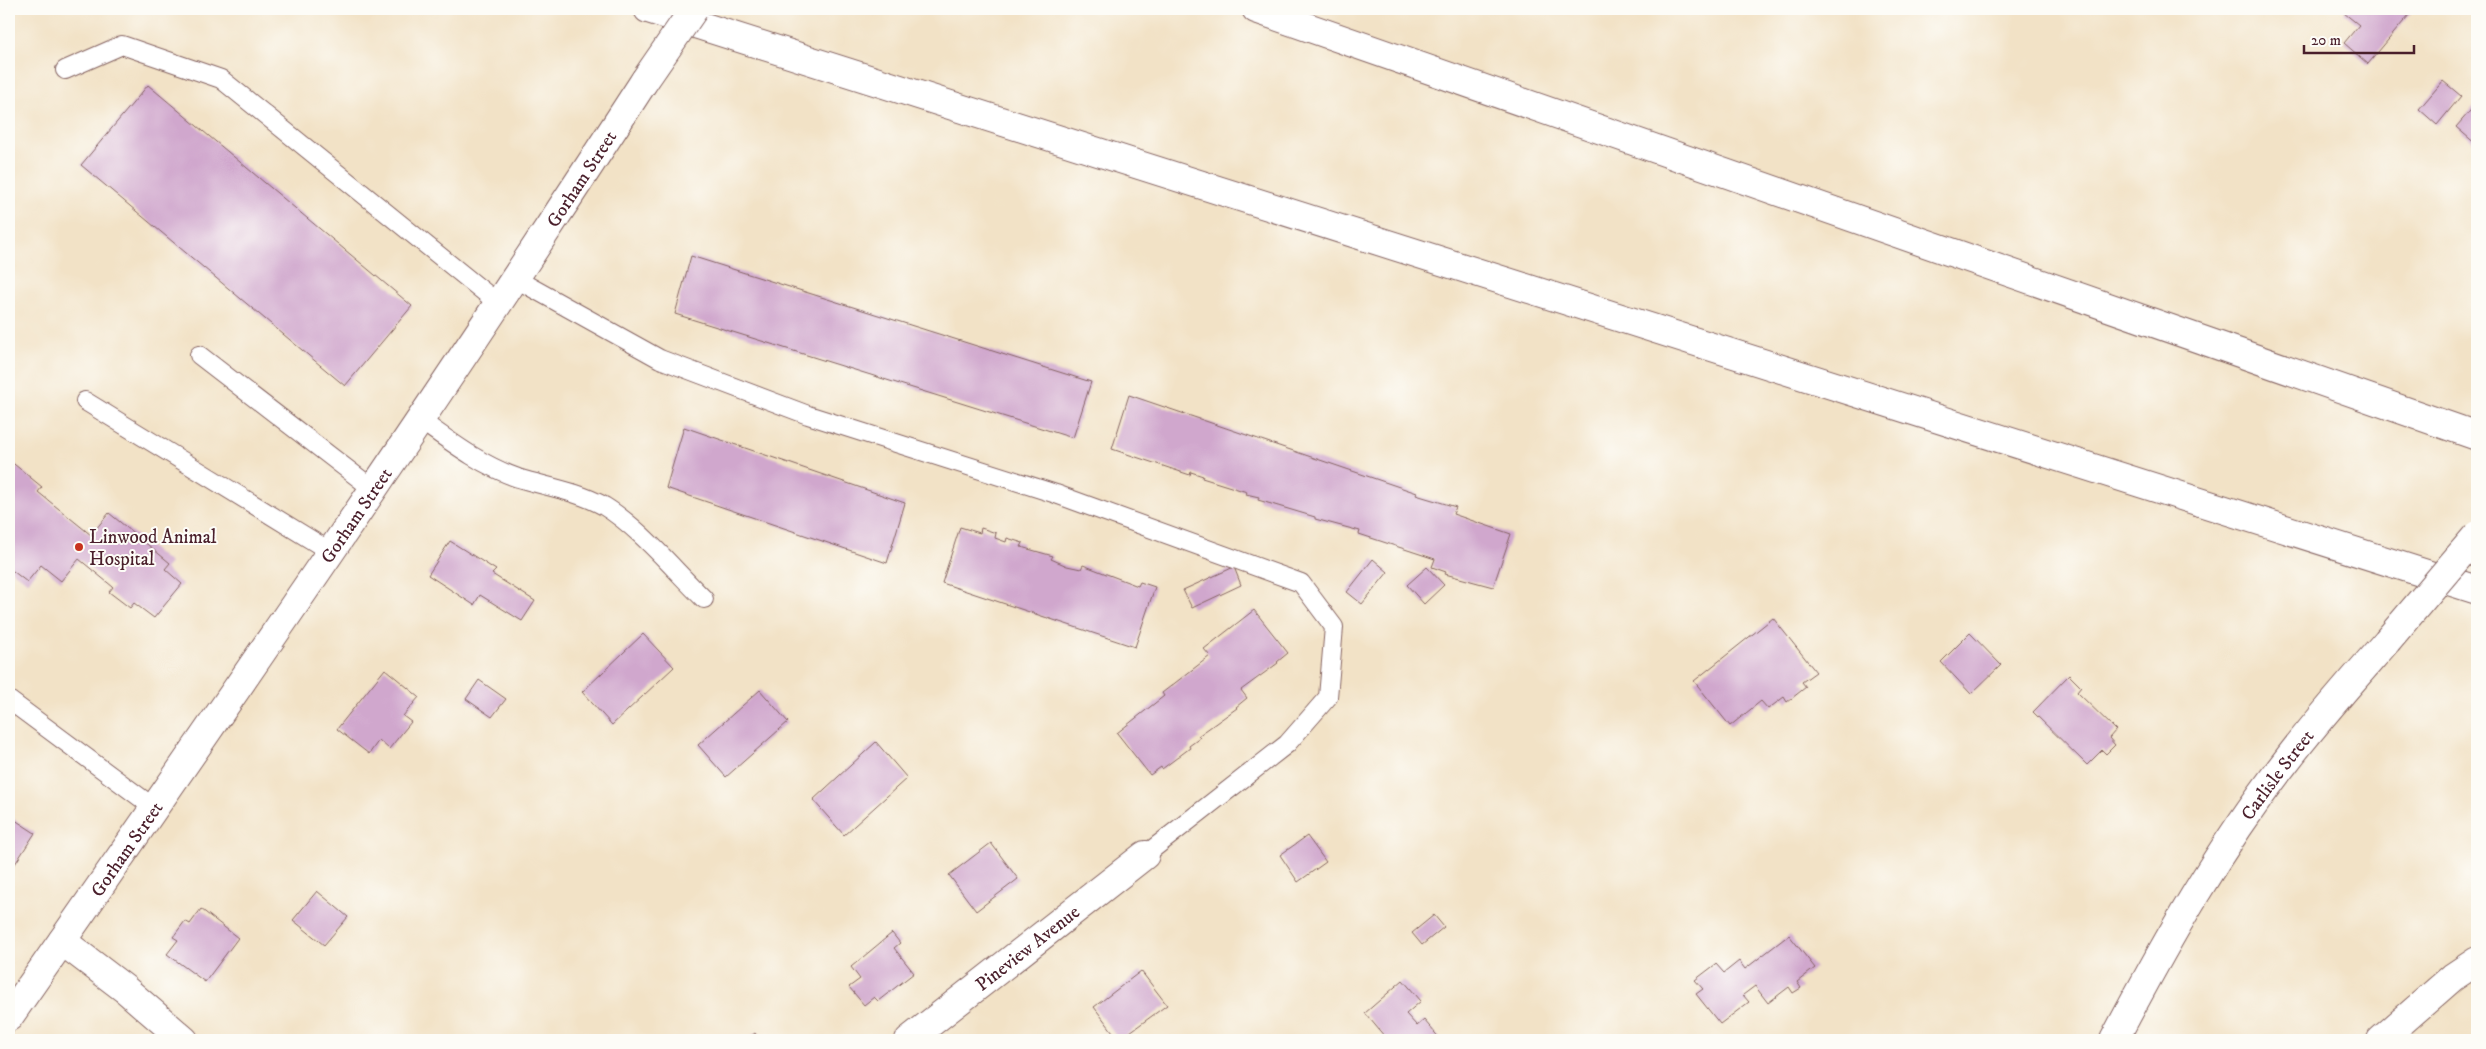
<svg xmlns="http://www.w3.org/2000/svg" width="2486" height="1049" viewBox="0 0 2486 1049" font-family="'IM FELL DW Pica',serif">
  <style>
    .building { fill: #d0a7cd }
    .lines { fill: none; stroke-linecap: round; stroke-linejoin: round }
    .lane-casing { stroke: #856361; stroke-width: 20 }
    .street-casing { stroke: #856361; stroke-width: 30 }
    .secondary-casing { stroke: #856361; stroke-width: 30 }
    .primary-casing { stroke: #856361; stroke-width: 30 }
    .highway-casing { stroke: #856361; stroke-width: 30 }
    .lane { stroke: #fff; stroke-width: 18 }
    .street { stroke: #fff; stroke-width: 28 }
    .secondary { stroke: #fff; stroke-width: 28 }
    .primary { stroke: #fff; stroke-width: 28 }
    .highway { stroke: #fff; stroke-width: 28 }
    .secondary-bridge-casing { stroke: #856361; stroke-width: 30; stroke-linecap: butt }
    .primary-bridge-casing { stroke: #856361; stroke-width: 30; stroke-linecap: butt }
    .secondary-bridge { stroke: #fff; stroke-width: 28 }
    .primary-bridge { stroke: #fff; stroke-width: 28 }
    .poi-dot { fill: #c8321e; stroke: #fdfcf7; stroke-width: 2 }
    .labels { text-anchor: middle; stroke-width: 4; stroke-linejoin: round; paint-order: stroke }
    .street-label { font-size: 19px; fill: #4a1f2b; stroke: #fdfcf7 }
    .poi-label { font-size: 19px; fill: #4a1f2b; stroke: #fdfcf7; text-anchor: start }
  </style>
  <rect width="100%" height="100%" fill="#fdfcf7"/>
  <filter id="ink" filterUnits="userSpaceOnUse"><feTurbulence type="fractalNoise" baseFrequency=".02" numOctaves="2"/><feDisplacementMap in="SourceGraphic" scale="10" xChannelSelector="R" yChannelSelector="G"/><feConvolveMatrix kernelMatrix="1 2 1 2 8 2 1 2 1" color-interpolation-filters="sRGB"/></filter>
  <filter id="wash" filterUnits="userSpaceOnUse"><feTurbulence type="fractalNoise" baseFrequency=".0096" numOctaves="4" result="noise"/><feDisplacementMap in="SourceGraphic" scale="20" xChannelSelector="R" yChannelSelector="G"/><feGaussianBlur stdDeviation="1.12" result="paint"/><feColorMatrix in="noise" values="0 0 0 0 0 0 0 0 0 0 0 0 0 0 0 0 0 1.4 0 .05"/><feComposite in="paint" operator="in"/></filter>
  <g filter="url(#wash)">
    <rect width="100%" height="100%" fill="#f2e2c6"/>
    <g id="blocks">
      <!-- building -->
      <g class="building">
        <path d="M2347,9h67l-46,55 -24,-21 15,-18 -15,-12z"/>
        <path d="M2443,81l18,15 -24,29 -18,-16z"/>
        <path d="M148,85l264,221 -67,80 -264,-221z"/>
        <path d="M2477,103v42l-21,-18z"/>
        <path d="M691,256l400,126 -18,56 -398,-124z"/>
        <path d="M1129,395l288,98 -1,2 40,12 -3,7 58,20 -18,53 -48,-13 1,-2 -14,-5 3,-8 -76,-25 1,-3 -45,-12v-2l-57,-17 1,-3 -13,-3 1,-2 -45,-14 1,-2 -12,-4 -1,3 -78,-26z"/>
        <path d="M684,427l221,76 -18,60 -221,-75z"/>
        <path d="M9,460l33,27 -4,5 53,43 18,-22 61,50 -5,6 17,15 -28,34 -20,-15 -4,5 -21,-16 4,-5 -34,-28 -18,22 -20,-16 -14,17 -18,-14z"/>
        <path d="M960,527l20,6 1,-5 15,5 -1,5 11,4 1,-4 16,5 -2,4 32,9 -2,3 16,7 14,3 2,-4 55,21 2,-4 15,5 -20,60 -193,-64z"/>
        <path d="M450,541l46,29 -4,4 43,27 -13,20 -42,-26 -6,10 -46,-30z"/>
        <path d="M1373,559l15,13 -26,32 -15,-12z"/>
        <path d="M1234,567l7,18 -49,23 -9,-18z"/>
        <path d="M1427,567l17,18 -20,19 -17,-19z"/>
        <path d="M1254,610l34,43 -11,9 1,1 -37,27 6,8 -11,9 1,1 -39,28 2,2 -11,8 1,2 -28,21 -1,-2 -11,8 -33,-42 47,-37 -2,-3 48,-37 -6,-7z"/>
        <path d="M1773,618l43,54 -14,10 4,5 -19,15 -3,-5 -16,12 -7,-8 -31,25 -36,-45z"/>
        <path d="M1970,633l31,32 -30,29 -30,-32z"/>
        <path d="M643,634l31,33 -62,58 -30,-33z"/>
        <path d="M385,669l34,28 -16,19 8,6 -22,27 -10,-9 -10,14 -32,-25z"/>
        <path d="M2069,675l12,12 -4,5 39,38 -7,8 6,7 -9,9 -4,-4 -15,15 -54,-53z"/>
        <path d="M479,680l27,19 -14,18 -26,-18z"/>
        <path d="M760,690l28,32 -62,55 -28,-32z"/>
        <path d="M876,742l31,36 -63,57 -31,-35z"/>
        <path d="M9,816l26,17 -20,31 -6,-3z"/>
        <path d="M1307,836l19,26 -28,20 -18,-27z"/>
        <path d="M991,843l27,36 -42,32 -27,-36z"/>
        <path d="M317,891l31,26 -24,28 -31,-25z"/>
        <path d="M201,909l37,29 -33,44 -38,-28 11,-14 -5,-3 12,-16 5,3z"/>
        <path d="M1434,915l10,12 -22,18 -10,-12z"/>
        <path d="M892,933l8,10 -6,5 20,25 -36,28 -4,-4 -10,8 -15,-18 11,-8 -9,-12z"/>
        <path d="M1789,935l26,33 -18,14 4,6 -8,5 -4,-6 -21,16 -13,-17 -12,9 6,7 -29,22 -24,-30 7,-5 -8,-9 21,-16 8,9 15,-12 6,8z"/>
        <path d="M1141,971l26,34 -48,35 -25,-33z"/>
        <path d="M1403,980l18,21 -15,13 11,12 7,-6 17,20h-60l4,-3 -20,-24z"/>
        <path d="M755,1033l6,7h-15z"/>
      </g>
    </g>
  </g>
  <g filter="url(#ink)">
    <use href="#blocks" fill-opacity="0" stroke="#856361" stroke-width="1"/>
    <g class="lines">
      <defs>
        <g id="lane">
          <path d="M65,70l57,-25 99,34 278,225"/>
          <path d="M516,279l144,80 148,56 248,79 245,89 33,44 -6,70 -41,47 -142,111"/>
          <path d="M199,355l174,134"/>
          <path d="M85,401l246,151"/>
          <path d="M420,420c31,22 61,45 98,58 29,9 59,13 86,28 36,22 69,63 100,93"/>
          <path d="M9,700l144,107"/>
        </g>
        <g id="street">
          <path d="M62,941l63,48 59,51"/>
          <path id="s1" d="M909,1040l236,-185"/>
          <path d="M2381,1040l72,-63 24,-16"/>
        </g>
        <g id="secondary">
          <path id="s2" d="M2114,1040c51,-97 105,-193 173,-280 31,-41 66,-80 100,-119"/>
        </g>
        <g id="primary">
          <path id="s3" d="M9,1017c216,-310 431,-620 636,-937"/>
        </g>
        <g id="highway">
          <path d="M648,9l1829,581"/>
          <path d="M1256,9l1221,427"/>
        </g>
      </defs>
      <!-- lane casing -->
      <use href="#lane" class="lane-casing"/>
      <!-- street casing -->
      <use href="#street" class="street-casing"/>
      <!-- secondary casing -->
      <use href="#secondary" class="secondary-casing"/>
      <!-- primary casing -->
      <use href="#primary" class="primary-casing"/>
      <!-- highway casing -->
      <use href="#highway" class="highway-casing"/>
      <!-- lane -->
      <use href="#lane" class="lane"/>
      <!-- street -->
      <use href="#street" class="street"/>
      <!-- secondary -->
      <use href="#secondary" class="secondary"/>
      <!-- primary -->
      <use href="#primary" class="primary"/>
      <!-- highway -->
      <use href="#highway" class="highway"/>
      <defs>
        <path id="secondary-bridge" d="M2387,641l90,-106"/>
        <path id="primary-bridge" d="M645,80l49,-71"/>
      </defs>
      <!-- secondary-bridge casing -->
      <use href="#secondary-bridge" class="secondary-bridge-casing"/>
      <!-- primary-bridge casing -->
      <use href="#primary-bridge" class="primary-bridge-casing"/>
      <!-- secondary-bridge -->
      <use href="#secondary-bridge" class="secondary-bridge"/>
      <!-- primary-bridge -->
      <use href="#primary-bridge" class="primary-bridge"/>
    </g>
  </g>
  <!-- markers -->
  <circle class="poi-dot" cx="79" cy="547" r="5"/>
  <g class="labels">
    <!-- street labels -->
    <g class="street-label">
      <text dy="7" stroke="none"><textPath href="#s3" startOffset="1015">Gorham Street</textPath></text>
      <text dy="7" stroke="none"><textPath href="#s3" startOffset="610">Gorham Street</textPath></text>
      <text dy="7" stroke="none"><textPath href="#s2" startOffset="312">Carlisle Street</textPath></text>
      <text dy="7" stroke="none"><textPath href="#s3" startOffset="205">Gorham Street</textPath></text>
      <text dy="7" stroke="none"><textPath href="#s1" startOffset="150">Pineview Avenue</textPath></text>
    </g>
    <!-- poi labels -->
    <g class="poi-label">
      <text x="89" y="543">Linwood Animal<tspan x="89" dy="22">Hospital</tspan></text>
    </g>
  </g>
  <!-- margin -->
  <rect width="2486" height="1049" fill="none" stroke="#fdfcf7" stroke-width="30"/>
  <!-- scale -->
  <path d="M2304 45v8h110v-8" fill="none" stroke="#4a1f2b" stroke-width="2.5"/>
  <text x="2311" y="45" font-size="15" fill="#4a1f2b" stroke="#fdfcf7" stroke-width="4" paint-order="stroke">20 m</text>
</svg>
